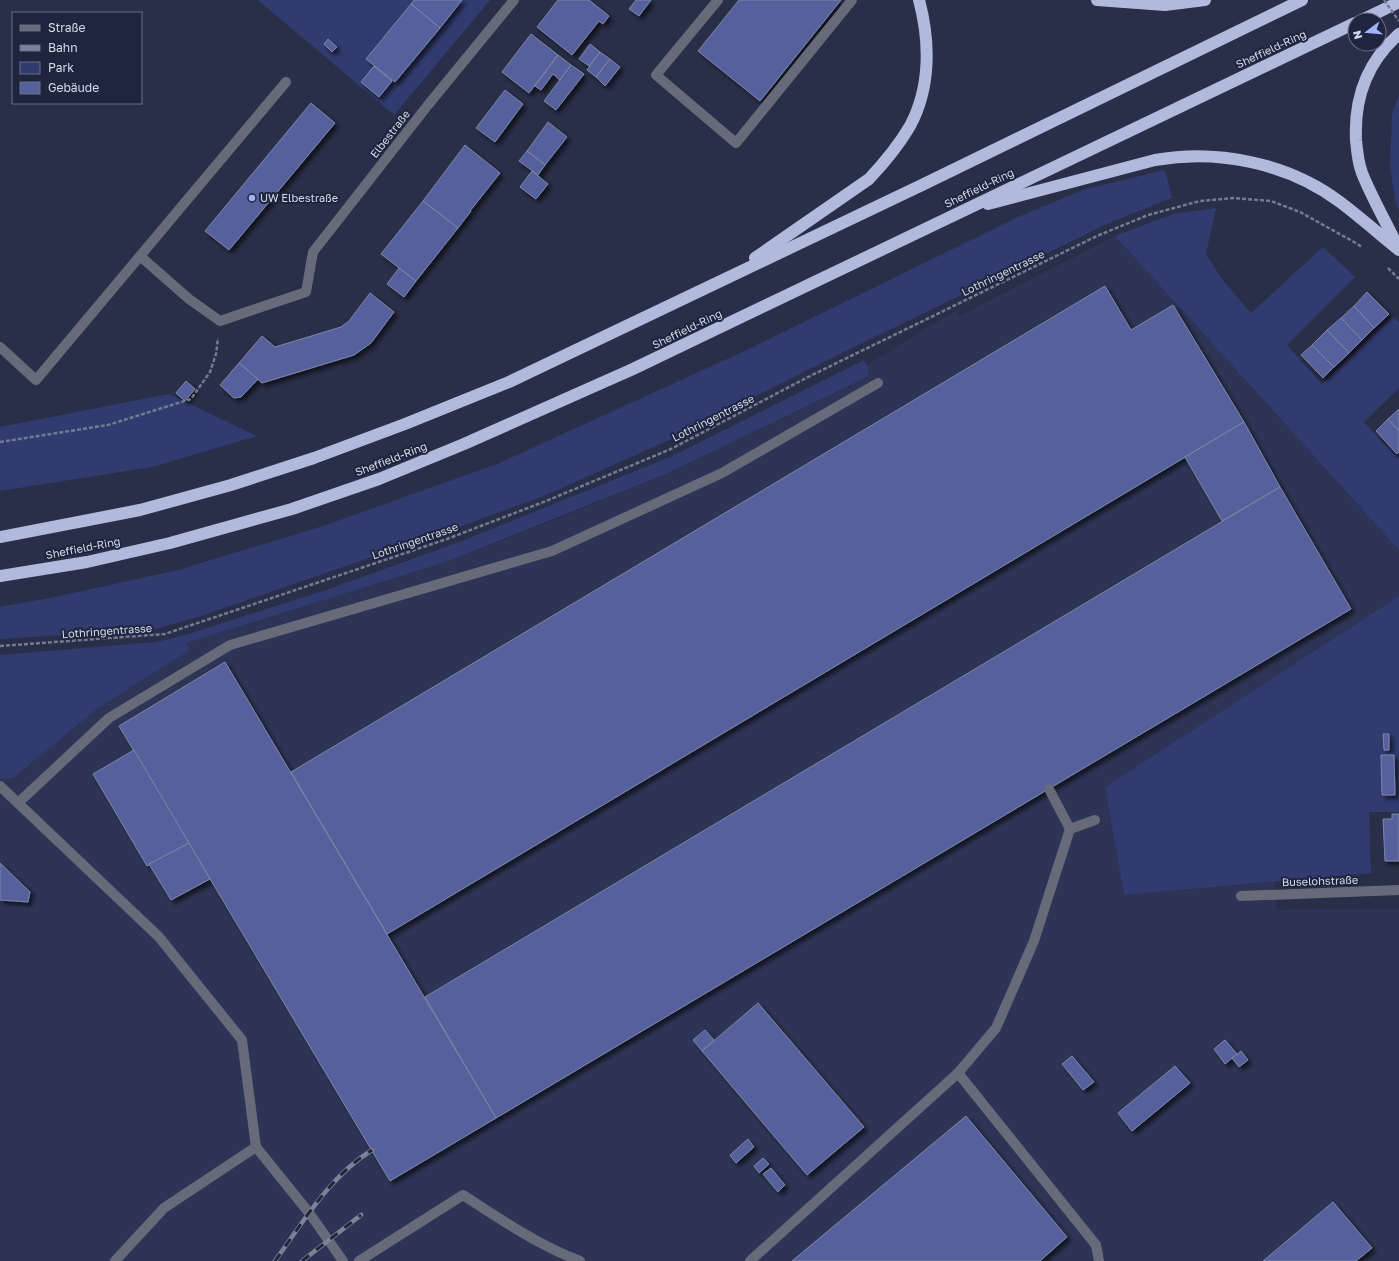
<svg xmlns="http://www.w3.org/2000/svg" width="1399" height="1261" viewBox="0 0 1399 1261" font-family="'Golos Text',sans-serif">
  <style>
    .built { fill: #2d3455 }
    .green { fill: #313b70 }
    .building { fill: #54619c; stroke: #7e86a6; filter: url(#shadow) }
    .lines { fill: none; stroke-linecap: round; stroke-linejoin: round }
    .path { stroke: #747a90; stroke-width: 2.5; stroke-dasharray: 4 2; stroke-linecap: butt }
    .minor { stroke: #676b79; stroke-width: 10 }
    .highway { stroke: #b1badc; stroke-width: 12 }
    .rail-casing { stroke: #7c8197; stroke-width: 4.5 }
    .rail { stroke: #1f253f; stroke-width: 3; stroke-dasharray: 9; stroke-linecap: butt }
    .path-bridge { stroke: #747a90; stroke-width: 2.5; stroke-dasharray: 4 2; stroke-linecap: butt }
    .poi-dot { fill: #a1b3fd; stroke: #1f253f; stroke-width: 1.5 }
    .labels { text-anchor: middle; stroke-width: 4; stroke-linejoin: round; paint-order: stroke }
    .street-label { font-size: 11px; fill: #d6dbec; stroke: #1f253f }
    .poi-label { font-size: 11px; fill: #d6dbec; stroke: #1f253f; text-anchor: start }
  </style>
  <defs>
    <filter id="shadow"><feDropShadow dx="3.5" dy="3.5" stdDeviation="2" flood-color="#0009"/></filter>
  </defs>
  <rect width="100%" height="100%" fill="#292f49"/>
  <!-- built -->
  <path class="built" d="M1115,236l284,314v46l-294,191 19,108 150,-13 3,28 122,-1v352h-1399v-579l185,-39 261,-81 116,-45 106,-44 201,-97 -2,-11 88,-54 5,5z"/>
  <!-- green -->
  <g class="green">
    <path d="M258,0h232l-96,115z"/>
    <path d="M1399,94v116l-4,-9 -5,-36 2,-50z"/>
    <path d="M1165,170l7,28 -63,25 -304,148 -129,66 -132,59 -99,36 -247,85 -43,12 -155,10v-32l55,-10 123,-27 145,-44 174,-62 252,-115 269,-132 67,-28z"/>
    <path d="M1216,208l-10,46 16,25 29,34 72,-66 32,30 -68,68 35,39 71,-68 6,6v66l-35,34 33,36 2,-1v93l-284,-314 58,-22z"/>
    <path d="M864,360l3,5 2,11 -201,97 -222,89 -260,81 4,7 -92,58 -85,70 -11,1 -2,-2v-122l156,-13 29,-7 144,-46 133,-48 208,-84z"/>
    <path d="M169,394l88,42 -105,31 -152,24v-64z"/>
    <path d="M1399,596v216h-30l2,61 -247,22 -19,-108z"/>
  </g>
  <!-- building -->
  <g class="building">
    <path d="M414,0h48l-22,28 -29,-24z"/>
    <path d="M558,0h31l20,16 -6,8 -4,-3 -27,34 -35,-28z"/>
    <path d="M636,0h15l-12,16 -10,-7z"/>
    <path d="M739,0h102l-81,101 -62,-50z"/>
    <path d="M411,4l29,24 -45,54 -29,-23z"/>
    <path d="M531,34l27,21 -29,38 -27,-21z"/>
    <path d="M328,39l9,8 -5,5 -8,-8z"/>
    <path d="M590,44l10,8 -11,14 -10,-7z"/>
    <path d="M600,52l10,7 -14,18 -9,-7z"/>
    <path d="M558,55l13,10 -11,15 -7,-6 -12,16 -6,-4z"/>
    <path d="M610,59l10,8 -15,19 -9,-9z"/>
    <path d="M571,65l13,9 -28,36 -12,-9z"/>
    <path d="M374,66l18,15 -13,16 -18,-15z"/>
    <path d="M505,90l18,14 -28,38 -19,-14z"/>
    <path d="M311,103l24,20 -106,127 -24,-19z"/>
    <path d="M548,122l19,15 -22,28 -18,-14z"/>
    <path d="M465,145l35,28 -30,38h1l-13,17 -35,-27z"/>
    <path d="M527,151l18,14 -7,10 -19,-14z"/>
    <path d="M532,171l16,13 -12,15 -16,-12z"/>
    <path d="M423,201l35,27 -42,53 -35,-27z"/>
    <path d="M399,268l17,13 -12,16 -17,-13z"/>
    <path d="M1105,286l26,44 42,-25 71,117 -857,512 -96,-162z"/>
    <path d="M1367,292l22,22 -15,14 -20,-22z"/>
    <path d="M370,293l24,19 -23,31 -17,12 -92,28 -23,-20 23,-27 13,11 66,-20 8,-6z"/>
    <path d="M1354,306l20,22 -12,12 -21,-22z"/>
    <path d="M1341,318l21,22 -13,13 -22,-23z"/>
    <path d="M1327,330l22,23 -15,14 -22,-22z"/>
    <path d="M1312,345l22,22 -11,11 -22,-23z"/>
    <path d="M239,363l19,16 -17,18 -7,1 -14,-13z"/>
    <path d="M186,381l9,8 -10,12 -9,-8z"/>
    <path d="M1399,409v22l-11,-12z"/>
    <path d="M1388,419l11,12v21l-2,2 -21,-23z"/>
    <path d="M1244,422l36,65 -58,34 -37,-64z"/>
    <path d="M1280,487l71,122 -855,509 -71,-121z"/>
    <path d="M225,662l271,456 -106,63 -271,-455z"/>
    <path d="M1383,734h6v16h-5z"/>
    <path d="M134,750l55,93 -42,23 -54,-92z"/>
    <path d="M1381,755h13l1,40h-13z"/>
    <path d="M1392,814h7v47h-14l-2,-42h9z"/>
    <path d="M189,843l21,36 -39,21 -22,-36z"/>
    <path d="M0,863l30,29 -2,10 -28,-2z"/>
    <path d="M758,1003l106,124 -57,48 -105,-124z"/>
    <path d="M705,1030l9,10 -12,11 -9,-11z"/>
    <path d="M1225,1040l12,14 -12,10 -11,-15z"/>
    <path d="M1241,1051l7,9 -9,7 -7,-9z"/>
    <path d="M1072,1056l22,26 -11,8 -21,-26z"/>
    <path d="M1175,1066l15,17 -58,48 -14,-18z"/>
    <path d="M966,1116l101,121 -27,24h-248z"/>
    <path d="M748,1139l6,8 -18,16 -6,-8z"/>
    <path d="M763,1158l6,6 -10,9 -5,-7z"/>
    <path d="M771,1168l14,17 -7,7 -15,-18z"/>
    <path d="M1333,1202l39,46 -16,13h-93z"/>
  </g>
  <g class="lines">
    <!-- path -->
    <g class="path">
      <path d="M1388,268l11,11"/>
      <path d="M0,442l108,-17 83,-26 19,-27 6,-18 2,-16"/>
      <path d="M0,646l165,-12 282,-95 99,-38 125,-52 137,-72 289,-141 51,-21 52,-14 34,-3 37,3 29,11 54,30 8,5"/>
    </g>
    <!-- minor -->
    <g class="minor">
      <path d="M718,0l-62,75 80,68 116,-143"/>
      <path d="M140,256l49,43 31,22 86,-29 7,-40 115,-147 86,-105"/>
      <path d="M0,347l36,33 250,-298"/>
      <path d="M0,786l159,151 83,103 14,107"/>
      <path d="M1049,789l21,40 25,-9"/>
      <path d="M18,803l91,-85 121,-73 322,-94 170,-78 156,-90"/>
      <path d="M1241,896l158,-6"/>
      <path d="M958,1073l138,172 3,16"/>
      <path d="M115,1261l49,-53 92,-61 54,67 33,47"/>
      <path d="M359,1261l104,-66c37,24 75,50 117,66"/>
      <path d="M750,1261l208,-188 38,-45 38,-87 36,-112"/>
    </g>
    <!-- highway -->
    <g class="highway">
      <path d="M1097,0l68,5 40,-5"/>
      <path d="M1362,20l37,-18"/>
      <path d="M988,204l167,-44c63,-11 133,3 185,42 20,15 39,32 59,48"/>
      <path d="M1398,247c-12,-25 -26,-49 -36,-74 -4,-10 -5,-22 -6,-33 -2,-42 11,-78 43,-106"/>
      <path d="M755,258l114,-79c15,-16 30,-34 41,-53 21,-39 20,-85 9,-126"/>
      <path d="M0,537l140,-27 91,-25 83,-27 91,-34 104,-42 413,-197 380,-185"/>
      <path d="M0,576l87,-14 83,-19 122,-34 87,-30 85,-35 169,-75 722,-346"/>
    </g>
    <defs>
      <g id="rail">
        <path d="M275,1261c28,-39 55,-85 97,-111"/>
        <path d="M302,1261l59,-46"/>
      </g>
    </defs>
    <!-- rail casing -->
    <use href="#rail" class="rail-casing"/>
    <!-- rail -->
    <use href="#rail" class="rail"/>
    <!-- path-bridge -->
    <path class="path-bridge" d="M1384,0l15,21"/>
  </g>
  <!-- markers -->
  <circle class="poi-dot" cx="252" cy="198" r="4"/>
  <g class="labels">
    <!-- street labels -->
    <g class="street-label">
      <text transform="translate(1271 49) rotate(-25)" y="4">Sheffield-Ring</text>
      <text transform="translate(390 134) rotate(-52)" y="4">Elbestraße</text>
      <text transform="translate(979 188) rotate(-26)" y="4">Sheffield-Ring</text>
      <text transform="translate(1003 273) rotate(-26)" y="4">Lothringentrasse</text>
      <text transform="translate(687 329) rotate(-26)" y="4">Sheffield-Ring</text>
      <text transform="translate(713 418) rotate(-27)" y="4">Lothringentrasse</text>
      <text transform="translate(391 459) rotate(-21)" y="4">Sheffield-Ring</text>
      <text transform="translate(415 541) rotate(-19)" y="4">Lothringentrasse</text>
      <text transform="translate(83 548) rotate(-11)" y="4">Sheffield-Ring</text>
      <text transform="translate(107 631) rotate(-4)" y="4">Lothringentrasse</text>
      <text transform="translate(1320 881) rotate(-2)" y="4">Buselohstraße</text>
    </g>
    <!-- poi labels -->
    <g class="poi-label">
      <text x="260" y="202">UW Elbestraße</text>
    </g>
  </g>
  <!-- legend -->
  <rect x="12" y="12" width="130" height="92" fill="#1f253f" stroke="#686e84"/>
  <rect x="20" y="25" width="20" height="6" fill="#676b79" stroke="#686e84"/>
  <text x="48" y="32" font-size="12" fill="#d6dbec">Straße</text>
  <rect x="20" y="45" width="20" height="6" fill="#7c8197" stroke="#686e84"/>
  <text x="48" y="52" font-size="12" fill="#d6dbec">Bahn</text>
  <rect x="20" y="62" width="20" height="12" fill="#313b70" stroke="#686e84"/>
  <text x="48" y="72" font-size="12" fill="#d6dbec">Park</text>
  <rect x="20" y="82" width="20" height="12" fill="#54619c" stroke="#686e84"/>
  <text x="48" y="92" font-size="12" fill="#d6dbec">Gebäude</text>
  <!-- north arrow -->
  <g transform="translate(1367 32) rotate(254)"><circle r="19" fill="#1f253f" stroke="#686e84"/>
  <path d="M0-3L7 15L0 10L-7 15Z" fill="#a1b3fd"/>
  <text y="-6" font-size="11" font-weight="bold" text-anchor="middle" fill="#d6dbec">N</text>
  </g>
</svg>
